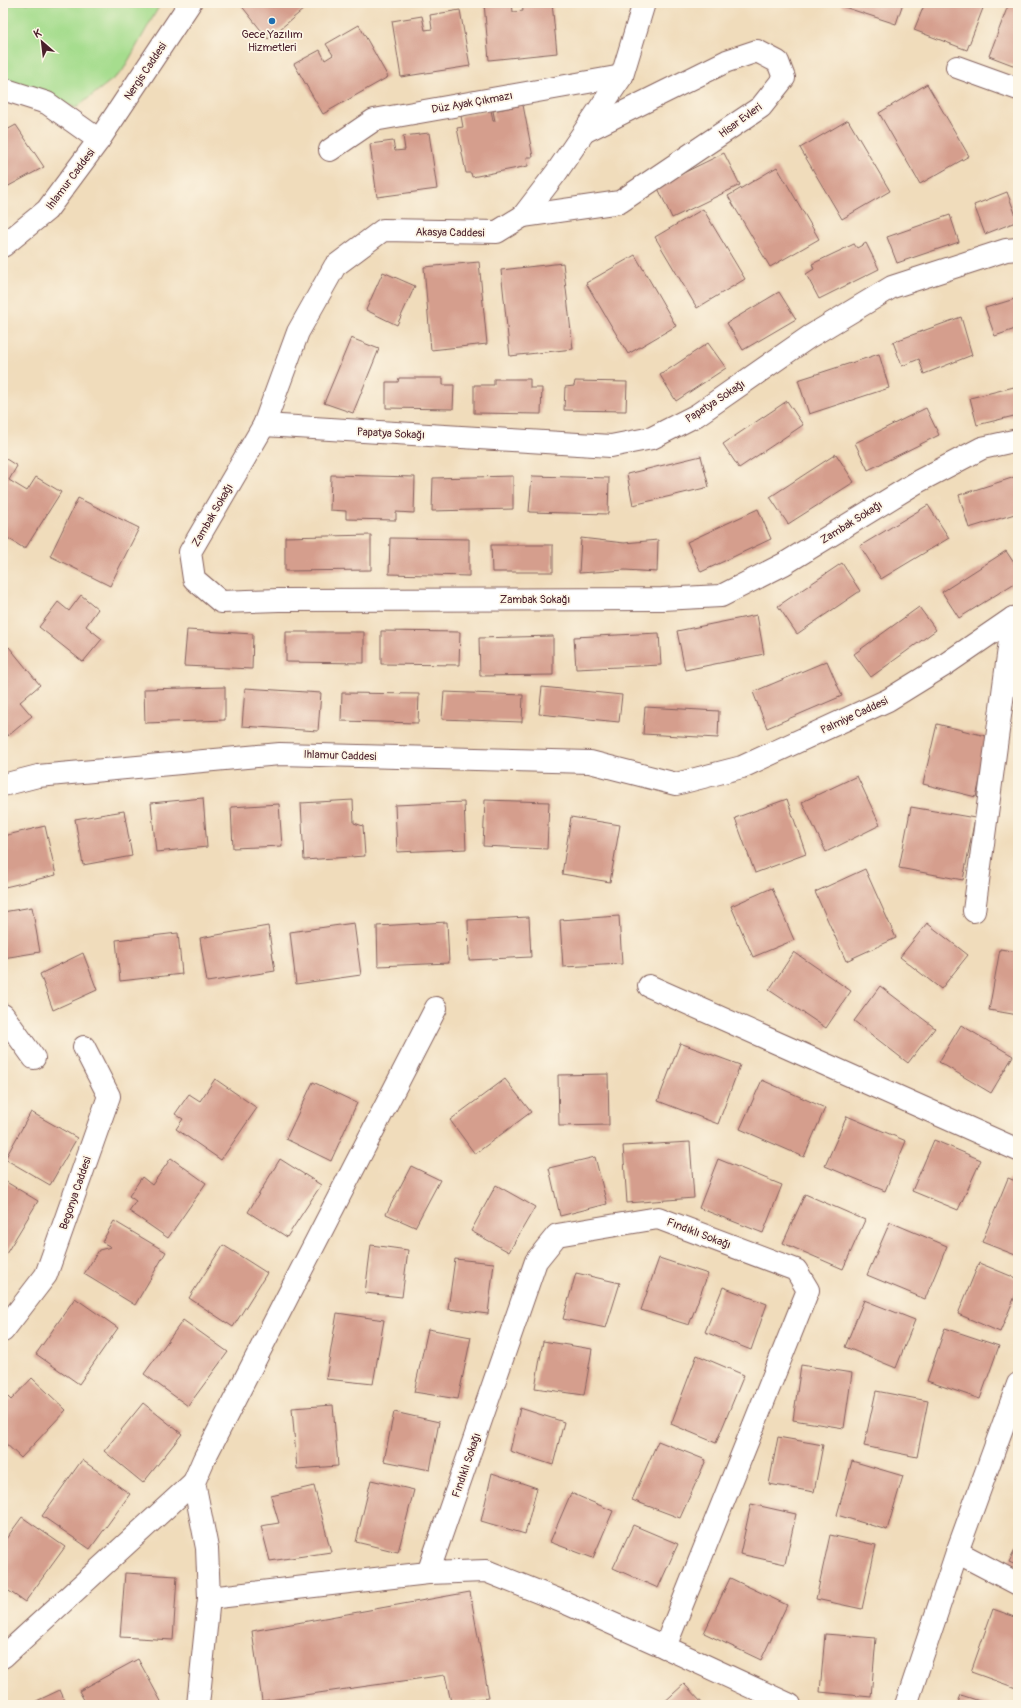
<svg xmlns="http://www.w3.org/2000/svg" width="1021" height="1708" viewBox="0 0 1021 1708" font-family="Pangolin,sans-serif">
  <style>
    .green { fill: #a6dd8e; stroke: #787e5c }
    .building { fill: #d59e8d }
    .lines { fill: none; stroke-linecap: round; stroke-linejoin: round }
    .street-casing { stroke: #84615d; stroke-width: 24 }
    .street { stroke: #fff; stroke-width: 22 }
    .poi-dot { fill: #1f6fb2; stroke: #fcf5e5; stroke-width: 1.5 }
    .labels { text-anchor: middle; stroke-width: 3.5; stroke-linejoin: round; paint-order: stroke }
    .poi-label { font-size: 11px; fill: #4a1f2b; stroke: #fcf5e5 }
    .street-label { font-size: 11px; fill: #4a1f2b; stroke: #fcf5e5 }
  </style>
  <rect width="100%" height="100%" fill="#fcf5e5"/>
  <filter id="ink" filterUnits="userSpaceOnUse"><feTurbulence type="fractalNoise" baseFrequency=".025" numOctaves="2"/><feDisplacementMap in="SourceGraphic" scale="8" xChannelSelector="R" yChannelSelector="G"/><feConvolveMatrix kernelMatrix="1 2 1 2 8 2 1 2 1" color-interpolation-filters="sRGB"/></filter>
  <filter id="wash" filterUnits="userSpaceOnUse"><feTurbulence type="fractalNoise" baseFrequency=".012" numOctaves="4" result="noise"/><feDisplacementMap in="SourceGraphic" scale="16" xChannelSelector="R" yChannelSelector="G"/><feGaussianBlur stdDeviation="0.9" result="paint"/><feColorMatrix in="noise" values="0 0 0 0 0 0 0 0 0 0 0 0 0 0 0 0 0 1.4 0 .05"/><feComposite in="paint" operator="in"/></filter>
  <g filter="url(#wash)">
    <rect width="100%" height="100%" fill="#f0dcbb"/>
    <!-- green -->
    <path class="green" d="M3,3h158l-39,69 -46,36 -54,-21 -19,-6z"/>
    <g id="blocks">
      <!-- building -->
      <g class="building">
        <path d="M242,3h68v1l-42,35 -28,-35z"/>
        <path d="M484,3h28l1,9 10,-1 -1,-8h30l5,50 -68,7z"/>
        <path d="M842,3h61l-7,21 -55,-18z"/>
        <path d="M925,3h60l-18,47 -53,-20z"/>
        <path d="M1009,3h9v64l-29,-11z"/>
        <path d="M460,10l10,56 -69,11 -9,-56 30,-5 3,14 7,-1 -2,-14z"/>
        <path d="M359,25l29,52 -65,37 -29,-50 26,-14 5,10 8,-5 -7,-11z"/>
        <path d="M927,84l42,72 -49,28 -41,-71z"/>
        <path d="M523,105l10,52h-6l1,9 -56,11 -1,-4h-5l-9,-45 6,-1 -2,-11 30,-6 2,11h2l-2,-10z"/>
        <path d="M848,120l42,71 -48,28 -42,-71z"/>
        <path d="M16,125l28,42 -41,22v-57z"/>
        <path d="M429,133l8,56 -60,8 -7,-53 23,-3 2,10 10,-1 -2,-14z"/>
        <path d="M724,153l16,32 -68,33 -15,-32z"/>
        <path d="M777,167l42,72 -49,28 -42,-71z"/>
        <path d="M1007,192l11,29 -33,13 -11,-29z"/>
        <path d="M703,209l42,70 -48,29 -42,-71z"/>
        <path d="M950,215l9,27 -62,21 -10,-26z"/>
        <path d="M866,243l13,26 -60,30 -13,-25 8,-5 -2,-5 42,-20 3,4z"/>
        <path d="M635,255l41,71 -48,28 -42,-71z"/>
        <path d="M479,262l8,82 -56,6 -7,-83z"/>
        <path d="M563,263l10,86 -63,7 -9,-86z"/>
        <path d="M383,272l32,14 -18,39 -31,-15z"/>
        <path d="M779,292l17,27 -53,31 -16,-27z"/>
        <path d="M1018,298v30l-23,8 -10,-28z"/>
        <path d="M961,317l11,38 -48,19 -5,-15 -17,7 -9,-24z"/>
        <path d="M351,338l28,11 -26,64 -29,-10z"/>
        <path d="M708,343l18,25 -50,33 -16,-26z"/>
        <path d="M879,354l10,34 -80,26 -11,-34z"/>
        <path d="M399,378h44v7h11l-1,24 -67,-1v-26h12z"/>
        <path d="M494,379h36v9h12l-1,26 -67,-1v-28h20z"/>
        <path d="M575,381l52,1 -1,29 -62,-1 1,-23 9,-1z"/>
        <path d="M1018,386v29l-41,10 -7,-27z"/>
        <path d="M787,401l16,24 -64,43 -16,-24z"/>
        <path d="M926,408l13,27 -71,35 -13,-27z"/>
        <path d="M836,454l18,28 -66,42 -18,-27z"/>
        <path d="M701,456l8,31 -76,18 -6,-31z"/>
        <path d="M3,457l14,9 -8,14 18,11 9,-14 25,15 -36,57 -22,-14z"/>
        <path d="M331,475l84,2 -1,36 -18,-1v8l-50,-1v-8l-16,-1z"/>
        <path d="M513,476v33l-81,2 1,-33z"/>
        <path d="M532,476l77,2 -1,36 -79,-2z"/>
        <path d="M1018,476v37l-49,15 -10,-33z"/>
        <path d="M78,498l61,30 -29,58 -60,-30z"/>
        <path d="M928,505l21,33 -68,41 -21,-33z"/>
        <path d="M758,509l13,30 -70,33 -14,-30z"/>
        <path d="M371,535v35l-86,1v-34z"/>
        <path d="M390,538l79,1v37l-80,-2z"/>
        <path d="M581,538l43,5 34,-3 -1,32 -32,-2 -46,3z"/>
        <path d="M491,545h62v27h-61z"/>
        <path d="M1006,551l12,18v12l-59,37 -17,-26z"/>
        <path d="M842,563l18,28 -63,43 -19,-28z"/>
        <path d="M81,595l17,14 -12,17 16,13 -19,23 -44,-35 19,-25 11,9z"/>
        <path d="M919,607l17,23 -65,47 -17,-23z"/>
        <path d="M757,615l7,39 -79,16 -8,-39z"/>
        <path d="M187,630l66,4 -1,35 -68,-3z"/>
        <path d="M381,631l79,1 -1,33 -78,-1z"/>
        <path d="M286,632h78v31l-78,-1z"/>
        <path d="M659,633l2,32 -85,4 -2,-32z"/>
        <path d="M553,636v39l-73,1 -1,-38z"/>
        <path d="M9,647l31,38 -20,17 12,14 -24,20 -5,-7v-78z"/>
        <path d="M827,661l15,35 -75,32 -14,-36z"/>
        <path d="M225,687v33l-80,3 -1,-34z"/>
        <path d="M542,687l80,8 -3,27 -80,-8z"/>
        <path d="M245,688l76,5 -3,38 -76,-5z"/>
        <path d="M444,692l79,3 -1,27 -80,-3z"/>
        <path d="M342,693l77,1 -1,29 -77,-2z"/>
        <path d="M645,707l74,4 -1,27 -75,-4z"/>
        <path d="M937,724l53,13 -14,60 -53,-13z"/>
        <path d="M857,776l23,49 -54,27 -24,-50z"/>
        <path d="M203,798l4,49 -51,5 -5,-49z"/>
        <path d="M787,799l19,55 -51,19 -20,-55z"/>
        <path d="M353,800l1,23 9,3 2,30 -61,4 -3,-57z"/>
        <path d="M485,800l64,2 -2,47 -64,-3z"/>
        <path d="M464,802l2,47 -69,3 -2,-47z"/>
        <path d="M279,804l3,42 -49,2 -2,-41z"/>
        <path d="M911,807l64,11 -12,62 -64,-12z"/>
        <path d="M124,811l8,45 -49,9 -8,-46z"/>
        <path d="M571,817l49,8 -10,57 -48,-8z"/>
        <path d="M45,826l11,49 -51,12 -2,-8v-43z"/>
        <path d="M865,869l31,69 -50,23 -31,-69z"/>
        <path d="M772,888l22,52 -41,17 -22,-51z"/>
        <path d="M32,907l8,45 -37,6v-46z"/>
        <path d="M619,916l3,48 -59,3 -3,-47z"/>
        <path d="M529,917l2,40 -62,3 -1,-40z"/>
        <path d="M447,922l2,41 -71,3 -1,-40z"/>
        <path d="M354,923l7,52 -65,9 -6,-52z"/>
        <path d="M927,923l41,32 -27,34 -41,-32z"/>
        <path d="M268,926l7,45 -68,11 -7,-44z"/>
        <path d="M178,933l4,41 -62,7 -4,-41z"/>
        <path d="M1000,949l18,3v63l-29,-5z"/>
        <path d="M794,952l57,39 -25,37 -57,-38z"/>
        <path d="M83,953l14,37 -44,20 -13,-36z"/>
        <path d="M880,986l55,42 -27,35 -54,-42z"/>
        <path d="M961,1025l52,31 -22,37 -52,-31z"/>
        <path d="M680,1043l60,22 -22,59 -60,-23z"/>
        <path d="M608,1074l1,51 -50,1 -1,-51z"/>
        <path d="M215,1079l42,29 -36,52 -45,-31 7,-10 -8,-5 14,-20 11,7z"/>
        <path d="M505,1079l26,33 -56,42 -25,-34z"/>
        <path d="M762,1080l63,28 -21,49 -64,-28z"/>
        <path d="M313,1082l44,21 -26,58 -45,-22z"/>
        <path d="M31,1112l46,26 -27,47 -45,-26z"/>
        <path d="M847,1116l59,25 -21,50 -60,-25z"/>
        <path d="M934,1140l47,20 -23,50 -46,-19z"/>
        <path d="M690,1142l4,56 -67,5 -4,-57z"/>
        <path d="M595,1157l12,47 -47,12 -11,-48z"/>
        <path d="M171,1158l35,25 -38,55 -39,-27 7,-10 -7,-5 13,-19 10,8z"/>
        <path d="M280,1159l41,26 -34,52 -39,-25z"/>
        <path d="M718,1159l64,26 -19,48 -64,-25z"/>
        <path d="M411,1166l29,14 -25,47 -29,-13z"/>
        <path d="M1008,1178l10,4v74l-36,-14z"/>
        <path d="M3,1180l35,21 -32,53 -3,-1z"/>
        <path d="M496,1185l39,22 -26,45 -38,-21z"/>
        <path d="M805,1194l60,26 -22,49 -60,-26z"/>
        <path d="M114,1221l52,31 -31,53 -51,-31 15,-24 12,-3 -9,-5z"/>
        <path d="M890,1222l57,24 -22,53 -58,-24z"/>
        <path d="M223,1245l44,28 -34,54 -44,-29z"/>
        <path d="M371,1245l37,5 -6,47 -37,-4z"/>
        <path d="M659,1258l49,16 -19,51 -48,-15z"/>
        <path d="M455,1259l39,4 -6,51 -40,-5z"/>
        <path d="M979,1263l39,16v10l-18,43 -42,-18z"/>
        <path d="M576,1273l44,10 -14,45 -43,-9z"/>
        <path d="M723,1287l44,17 -16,46 -46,-18z"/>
        <path d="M75,1298l43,30 -39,56 -43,-30z"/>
        <path d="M864,1300l51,20 -19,48 -51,-21z"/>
        <path d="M337,1313l47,7 -11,64 -47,-5z"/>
        <path d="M183,1320l45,32 -40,54 -44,-32z"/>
        <path d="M945,1328l54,18 -19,53 -53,-18z"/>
        <path d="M428,1329l43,8 -13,62 -44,-7z"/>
        <path d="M543,1341l49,8 -8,46 -49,-7z"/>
        <path d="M697,1355l47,20 -28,68 -45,-19z"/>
        <path d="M801,1365l51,8 -8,55 -51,-8z"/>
        <path d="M32,1378l34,32 -45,48 -18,-17v-47l1,-1 7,7z"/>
        <path d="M876,1391l52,10 -11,56 -53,-11z"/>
        <path d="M143,1403l39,31 -39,49 -39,-32z"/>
        <path d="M333,1405l5,61 -41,3 -5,-61z"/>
        <path d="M520,1408l44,14 -11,43 -43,-14z"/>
        <path d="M394,1412l45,10 -9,48 -46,-9z"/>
        <path d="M778,1437l45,8 -9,47 -45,-8z"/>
        <path d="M658,1441l48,19 -26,58 -48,-18z"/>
        <path d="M82,1460l48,34 -40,55 -48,-33z"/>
        <path d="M852,1461l51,15 -16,54 -50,-15z"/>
        <path d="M492,1473l45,15 -12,46 -44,-13z"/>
        <path d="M371,1480l43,10 -16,62 -42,-10z"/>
        <path d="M314,1486l17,66 -61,9 -9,-35 18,-3 -8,-27z"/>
        <path d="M571,1493l42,18 -20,47 -43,-16z"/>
        <path d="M751,1504l45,10 -11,50 -45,-10z"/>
        <path d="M22,1517l43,30 -40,55 -22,-15v-44z"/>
        <path d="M633,1525l45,19 -20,44 -45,-20z"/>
        <path d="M830,1535l46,10 -14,64 -46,-10z"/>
        <path d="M1018,1544v22l-9,-4z"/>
        <path d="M125,1573l52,3 -4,64 -53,-3z"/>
        <path d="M730,1578l57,27 -26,55 -57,-27z"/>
        <path d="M470,1592l19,106 -38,4 -6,-27 -183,26 -10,-70z"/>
        <path d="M993,1609l25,9v64l-2,6 -45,-16z"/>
        <path d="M825,1634l51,4 -5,59 -51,-5z"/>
        <path d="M138,1659l25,46h-76l-8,-14z"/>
        <path d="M684,1684l20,21h-43z"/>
        <path d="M60,1690l7,15h-39z"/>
        <path d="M961,1695l31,10h-35z"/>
      </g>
    </g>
  </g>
  <g filter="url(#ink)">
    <use href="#blocks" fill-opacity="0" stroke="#84615d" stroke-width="1"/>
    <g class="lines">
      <defs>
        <g id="street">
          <path d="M644,3l-22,73 -66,97 -33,43 -26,16 -114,-2 -48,36 -37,66 -34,93 -74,127 4,27 27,23 58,-2 383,-1 59,-3 63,-32 135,-83 63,-33 36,-8"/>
          <path d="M957,67l61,22"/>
          <path d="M3,89l44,14 52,37"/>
          <path d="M330,150l44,-30 248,-44"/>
          <path d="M523,216l97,-14 141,-95 23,-29 -6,-16 -21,-11 -30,10 -141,70"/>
          <path d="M3,246l44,-36 52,-70 91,-137"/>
          <path d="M264,425l347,21 41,-8 45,-23 112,-78 83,-50 114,-37 12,-1"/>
          <path d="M3,785l35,-9 242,-22 310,8 86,22 66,-17 146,-67 55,-34 70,-48 5,-1"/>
          <path d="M974,911l39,-293"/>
          <path d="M649,986l369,164"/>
          <path d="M3,1015l31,43"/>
          <path d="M3,1331l43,-56 63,-179 -25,-49"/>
          <path d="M957,1552l61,32"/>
          <path d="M428,1573l108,-312 21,-26 101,-17 138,52 12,20 -143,357"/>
          <path d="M209,1598l219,-25 58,-2 80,32 99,44 125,58"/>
          <path d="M3,1657l191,-175"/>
          <path d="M198,1705l11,-107 -2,-50 -13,-66 10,-23 232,-451"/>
          <path d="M906,1705l51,-153 61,-168"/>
        </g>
      </defs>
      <!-- street casing -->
      <use href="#street" class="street-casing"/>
      <!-- street -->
      <use href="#street" class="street"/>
    </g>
  </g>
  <!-- markers -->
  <circle class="poi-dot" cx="272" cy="21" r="4"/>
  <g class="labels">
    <!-- poi labels -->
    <g class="poi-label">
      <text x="272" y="38">Gece Yazılım<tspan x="272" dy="13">Hizmetleri</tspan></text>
    </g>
    <!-- street labels -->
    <g class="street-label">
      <text transform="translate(145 71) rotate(-56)" y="4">Nergis Caddesi</text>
      <text transform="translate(472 102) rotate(-10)" y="4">Düz Ayak Çıkmazı</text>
      <text transform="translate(740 120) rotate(-36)" y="4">Hisar Evleri</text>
      <text transform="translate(70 179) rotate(-53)" y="4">Ihlamur Caddesi</text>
      <text transform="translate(450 232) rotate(1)" y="4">Akasya Caddesi</text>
      <text transform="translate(715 401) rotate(-33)" y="4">Papatya Sokağı</text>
      <text transform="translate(391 433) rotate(3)" y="4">Papatya Sokağı</text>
      <text transform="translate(212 515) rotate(-60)" y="4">Zambak Sokağı</text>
      <text transform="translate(851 522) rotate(-32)" y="4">Zambak Sokağı</text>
      <text x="535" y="603">Zambak Sokağı</text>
      <text transform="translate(854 715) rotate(-25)" y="4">Palmiye Caddesi</text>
      <text transform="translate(340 755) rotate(2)" y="4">Ihlamur Caddesi</text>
      <text transform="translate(75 1193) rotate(-71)" y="4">Begonya Caddesi</text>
      <text transform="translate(699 1233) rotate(21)" y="4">Fındıklı Sokağı</text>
      <text transform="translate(466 1465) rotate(-71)" y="4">Fındıklı Sokağı</text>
    </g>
  </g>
  <!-- margin -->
  <rect width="1021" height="1708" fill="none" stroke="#fcf5e5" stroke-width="16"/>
  <!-- north arrow -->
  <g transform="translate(42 42) rotate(332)" stroke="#fcf5e5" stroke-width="3" paint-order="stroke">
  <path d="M0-3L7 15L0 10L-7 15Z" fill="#4a1f2b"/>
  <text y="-6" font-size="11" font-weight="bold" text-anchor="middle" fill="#4a1f2b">K</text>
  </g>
</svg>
